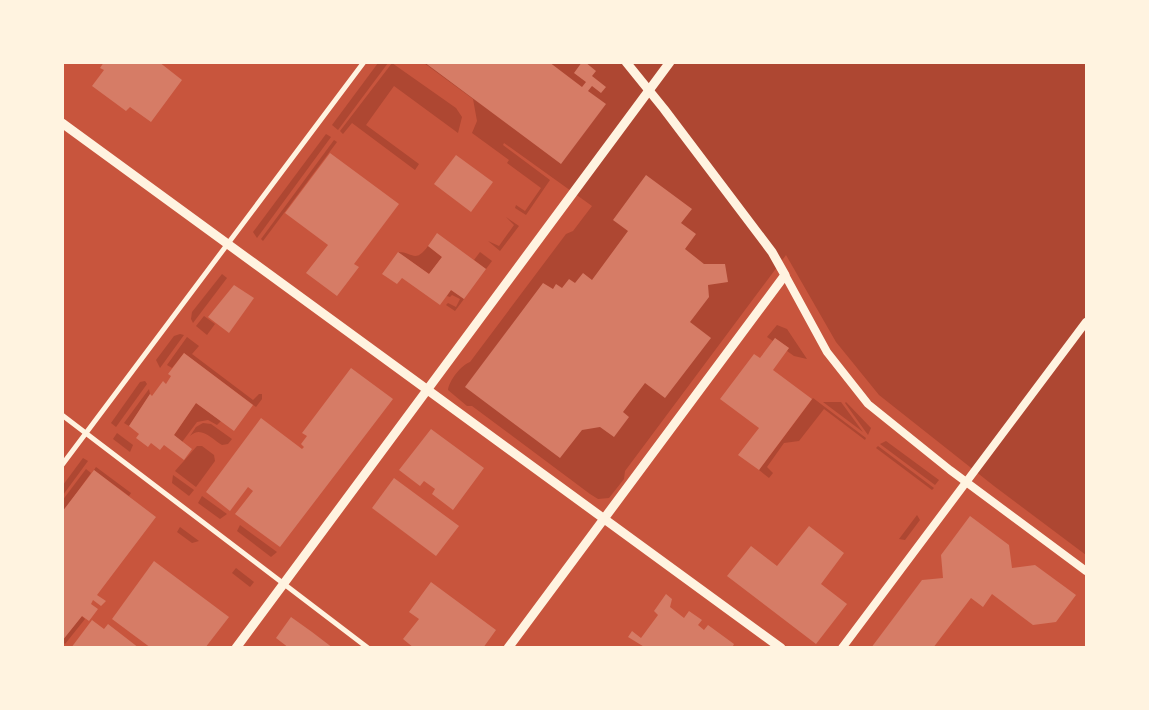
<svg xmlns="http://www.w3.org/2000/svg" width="1149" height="710" viewBox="0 0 1149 710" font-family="'Open Sans',sans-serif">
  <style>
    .green { fill: #ae4732 }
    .building { fill: #d67c66 }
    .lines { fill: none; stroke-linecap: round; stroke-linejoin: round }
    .minor { stroke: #fff3e0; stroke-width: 5 }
    .tertiary { stroke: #fff3e0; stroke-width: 8 }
    .secondary { stroke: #fff3e0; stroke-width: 9 }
  </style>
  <rect width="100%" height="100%" fill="#c8553d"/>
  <!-- green -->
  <g class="green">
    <path d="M378,63h10l-50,67 -6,-5z"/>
    <path d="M392,63l64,45 6,9 -4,16 -64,-47 -28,39 53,39 -4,6 -63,-47 -9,11 -3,-3z"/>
    <path d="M424,63h662v492l-92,-69 -115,-91 -43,-53 -50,-87 -161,216 -1,8 -15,19 -11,1 -8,-5 -118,-88h-5l-19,-16c1,-9 13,-25 22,-28l96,-128 7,-3 19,-25 -88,-63 -1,2 47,35 -24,35 -11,-7 1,-3 9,6 16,-23 -34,-25 2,-3 -37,-27 5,-12 -4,-22z"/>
    <path d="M326,134l5,3 -74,101 -4,-6z"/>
    <path d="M334,140l3,2 -74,99 -2,-2z"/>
    <path d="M506,217l13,9 -19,25 -12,-10 11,5 15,-21z"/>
    <path d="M428,246l14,11 -13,17 -31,-22c15,0 17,12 30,-6z"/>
    <path d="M480,252l12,9 -6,8 -12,-9z"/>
    <path d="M222,274l5,4 -34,45 -2,-4 1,-7z"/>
    <path d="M451,290l13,9 -9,12 -9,-6 2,-2 8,4 4,-8 -8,-4 -2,2 -3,-1z"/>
    <path d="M204,316l11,8 -8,11 -11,-9z"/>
    <path d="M777,325l10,4 20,30 -13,-3 -7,-5 2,-3 -14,-10 -2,3 -6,-4z"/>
    <path d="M180,334l4,1 -24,33 -4,-8 18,-24z"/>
    <path d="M187,337l12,9 -7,8 61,46 6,-6h3v5l-6,8 -72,-54 -12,15 -5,-3z"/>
    <path d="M140,382l5,-1 2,3 -31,43 -5,-4z"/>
    <path d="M149,389l1,5 -21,32 -5,-3z"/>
    <path d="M813,398l53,40 -1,2 -41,-31 -25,32 -15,2 -17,24 6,6 -4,5 -10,-8z"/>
    <path d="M823,402h18l22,30z"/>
    <path d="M846,402l25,26 -3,7 -23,-32z"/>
    <path d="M196,403l25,18 -4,4 -9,-5 -11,2 -15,20 -8,-7z"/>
    <path d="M203,423l8,1 21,15 -4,5 -6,1c-10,-6 -21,-20 -32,-9l6,-9z"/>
    <path d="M117,433l16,12 -3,7 -17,-13z"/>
    <path d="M886,441l53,39 -4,5 -55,-41z"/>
    <path d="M197,446h5l12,9 1,6 -19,26 -21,-16z"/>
    <path d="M878,446l56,42 -2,2 -56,-42z"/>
    <path d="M83,458l5,3 -25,34v-10z"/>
    <path d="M96,467l35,26 -2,3 -35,-26z"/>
    <path d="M86,469l5,4 -28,39 -1,-11z"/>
    <path d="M173,475l21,15 -5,6 -17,-13z"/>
    <path d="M202,496l25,18 -7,5 -22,-16z"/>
    <path d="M917,515l3,5 -15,20 -6,-1z"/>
    <path d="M240,525l37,27 -6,5 -34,-26z"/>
    <path d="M180,527l19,14 -7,2 -15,-11z"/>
    <path d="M236,568l18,14 -4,5 -18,-14z"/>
    <path d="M82,616l3,3 -20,25 -3,-3z"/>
  </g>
  <!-- building -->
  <g class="building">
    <path d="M104,62h55l23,18 -31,42 -21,-15 -4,4 -34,-25 12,-16 -4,-2z"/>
    <path d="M424,62h125l33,25 4,-5 -12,-9 8,-11h3l11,9 -4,5 14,11 -5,6 -9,-7 -4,5 18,13 -45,60z"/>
    <path d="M330,153l69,51 -45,60 5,3 -22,29 -31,-23 22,-28 -43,-32z"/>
    <path d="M456,155l37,27 -22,30 -37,-28z"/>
    <path d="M646,175l46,34 -11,14 15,11 -11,15 19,15h21l3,18 -20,3 1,12 -19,25 21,16 -46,60 -20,-15 -22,29 6,5 -15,20 -14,-10 -18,3 -22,28 -95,-71 78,-104 10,6 3,-5 6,4 7,-9 6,4 8,-10 9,7 36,-49 -15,-11z"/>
    <path d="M437,233l49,36 -22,30 -13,-9 -11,15 -38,-27 -5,6 -15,-10 16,-22 31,22 13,-17 -14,-11z"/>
    <path d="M234,285l20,13 -25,35 -21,-16z"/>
    <path d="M775,338l14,10 -16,22 39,29 -53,71 -21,-15 21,-27 -39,-29 34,-45 6,4z"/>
    <path d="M184,353l69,52 -19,26 -38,-28 -22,32 18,14 -8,11 -20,-15 -4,5 -9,-7 -3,4 -12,-9 3,-4 -10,-8 21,-32 2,2 11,-15 3,3 5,-8 -3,-2z"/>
    <path d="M351,368l42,31 -113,148 -45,-33 18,-23 -5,-4 -18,24 -24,-19 55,-74 41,31 2,-2 -3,-3 6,-8 -5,-3z"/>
    <path d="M431,429l53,39 -31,42 -21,-16 3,-5 -11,-8 -4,5 -21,-16z"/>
    <path d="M94,470l62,47 -59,78 9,6 -5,5 -8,-6 -2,4 7,5 -9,12 -7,-5 -20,25v-129z"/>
    <path d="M394,478l65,48 -23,30 -64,-48z"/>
    <path d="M970,516l39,29 3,23 23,-3 41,30 -20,27 -23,3 -41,-31 -9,13 -12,-9 -38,50h-62l51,-68 21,-2 -2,-23z"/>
    <path d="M809,526l35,27 -23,31 26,20 -31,40 -89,-68 24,-30 26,20z"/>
    <path d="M154,561l75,56 -24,31h-54l-39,-29z"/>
    <path d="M431,582l65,48 -13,18h-69l-11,-9 16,-20 -10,-7z"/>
    <path d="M666,594l6,5 -2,8 14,11 5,-7 13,9 -4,5 6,5 4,-5 26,19 -2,4h-86l-18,-11 4,-6 9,7 17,-23 -4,-4z"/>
    <path d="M291,617l21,15 21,16h-44l-13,-10z"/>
    <path d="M92,620l12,9 4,-5 31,24h-68z"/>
  </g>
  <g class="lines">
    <!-- minor -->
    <g class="minor">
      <path d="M62,415l306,233"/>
      <path d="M62,465l302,-403"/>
    </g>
    <!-- tertiary -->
    <g class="tertiary">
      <path d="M785,275l42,77 41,52 82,66 136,101"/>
      <path d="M842,648l244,-326"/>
    </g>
    <!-- secondary -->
    <g class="secondary">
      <path d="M62,123l719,525"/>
      <path d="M236,648l434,-586"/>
      <path d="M508,648l277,-373 -13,-23 -108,-143 -38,-47"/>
    </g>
  </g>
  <!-- border -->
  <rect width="1149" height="710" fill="none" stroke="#fff3e0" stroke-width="128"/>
</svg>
